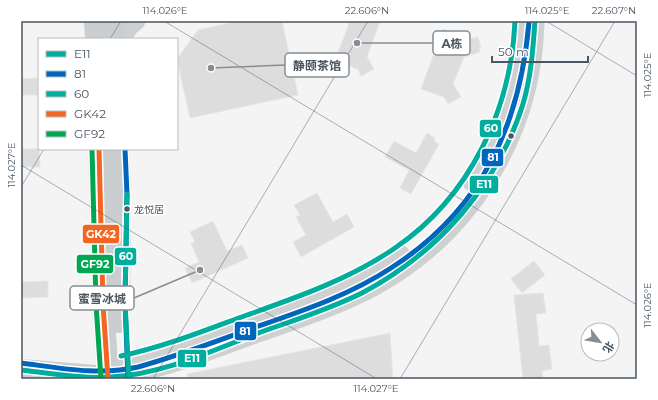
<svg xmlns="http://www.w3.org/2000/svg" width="658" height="400" viewBox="0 0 658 400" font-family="Montserrat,'Noto Sans SC',sans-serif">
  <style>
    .building { fill: #ddddde; stroke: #e5e6e7 }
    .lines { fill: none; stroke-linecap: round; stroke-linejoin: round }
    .minor { stroke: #ced0d2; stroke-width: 19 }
    .major { stroke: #caced1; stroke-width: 22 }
    .bus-1-casing { stroke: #fff; stroke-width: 8 }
    .bus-2-casing { stroke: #fff; stroke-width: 8 }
    .bus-3-casing { stroke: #fff; stroke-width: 8 }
    .bus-4-casing { stroke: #fff; stroke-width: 8 }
    .bus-5-casing { stroke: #fff; stroke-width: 8 }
    .bus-1 { stroke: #01ad9c; stroke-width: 5 }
    .bus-2 { stroke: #0065bd; stroke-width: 5 }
    .bus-3 { stroke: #01ad9c; stroke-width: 5 }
    .bus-4 { stroke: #f26522; stroke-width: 5 }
    .bus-5 { stroke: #00a651; stroke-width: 5 }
    .ticks { fill: none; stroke: #4a5661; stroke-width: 1; stroke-opacity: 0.45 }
    .bus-dot { fill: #4a5661; stroke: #fff; stroke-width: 1.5 }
    .labels { text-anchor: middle; stroke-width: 3; stroke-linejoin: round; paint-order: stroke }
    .bus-label { font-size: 10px; fill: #4a5661; stroke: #fff; text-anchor: start }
    .leader { fill: none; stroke: #868d94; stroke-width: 1.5 }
    .callout-dot { fill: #868d94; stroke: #fff; stroke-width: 1.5 }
    .callout { fill: #fff; stroke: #868d94; stroke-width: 1.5 }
    .callout-label { font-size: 12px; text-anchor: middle; font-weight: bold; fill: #4a5661 }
    .line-badge { stroke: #fff; stroke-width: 1.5 }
    .badge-label { font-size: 11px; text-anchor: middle; font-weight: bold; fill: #fff }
    .neatline { fill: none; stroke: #4a5661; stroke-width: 1.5 }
    .ticks-label { font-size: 10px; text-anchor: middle; fill: #4a5661 }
  </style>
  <rect width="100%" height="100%" fill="#f4f4f4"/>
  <!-- building -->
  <g class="building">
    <path d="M239,21h43l16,74 -108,23 -13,-59 21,-29z"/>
    <path d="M350,21h30l-13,36 7,12 -13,7 -3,-7 -23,-8z"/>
    <path d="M443,29l27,10 8,-2 3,10 -2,1 1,4 -16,5 -11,27 8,13 -13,7 -4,-7 -23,-8z"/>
    <path d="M37,78l1,17h-17v-16z"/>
    <path d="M427,133l8,5 -1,3 5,3 -28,50 -11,-6 9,-18 -24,-13 9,-16 22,12z"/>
    <path d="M21,149h18l1,18h-19z"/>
    <path d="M317,193l16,29 14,-8 7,13 -53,30 -8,-15 13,-7 -10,-18 4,-2 -6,-10z"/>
    <path d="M213,221l14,30 15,-6 6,13 -56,25 -7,-15 14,-6 -8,-19 4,-1 -5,-10z"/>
    <path d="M534,261l11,14 -23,18 -11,-14z"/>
    <path d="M48,281v16l-27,1v-16z"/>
    <path d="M543,293l3,20 -10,1 3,32 10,-1 3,24 -10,2 1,8h-20l-9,-84z"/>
    <path d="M390,333l3,46h-205l-1,-5z"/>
  </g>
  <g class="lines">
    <!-- minor -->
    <g class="minor">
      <path d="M120,39l10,-13 6,-5"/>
      <path d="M472,182c30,-49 48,-103 50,-161"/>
      <path d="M122,363l19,-4 161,-56 56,-25 42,-24"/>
      <path d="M122,376c46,-9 89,-26 133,-42 40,-14 80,-27 118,-47 98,-53 160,-155 162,-266"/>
    </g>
    <!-- major -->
    <g class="major">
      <path d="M95,21l1,18"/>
      <path d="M113,21l1,18"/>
      <path d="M99,149l4,155 5,75"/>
      <path d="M118,149l2,45 -1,128"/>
      <path d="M21,370l87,7 13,-1"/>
    </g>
    <defs>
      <path id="bus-1" d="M21,370c30,3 60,9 90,7 53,-3 102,-27 150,-45 34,-12 69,-23 101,-39 76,-40 135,-107 161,-189 8,-27 10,-55 12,-83"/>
      <g id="bus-2">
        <path d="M125,149l2,45 -2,109 3,76"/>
        <path d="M21,363c39,5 78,13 117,4 40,-11 79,-26 118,-40 46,-16 94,-32 135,-59 91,-58 129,-143 138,-246"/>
      </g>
      <g id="bus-3">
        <path d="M127,194l-2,109 4,76"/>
        <path d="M121,356c43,-9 85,-26 126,-41 51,-18 103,-36 148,-67 75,-51 116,-138 120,-227"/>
      </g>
      <path id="bus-4" d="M99,149l4,155 5,75"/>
      <path id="bus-5" d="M92,149l4,155 5,75"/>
    </defs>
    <!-- bus-1 casing -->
    <use href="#bus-1" class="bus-1-casing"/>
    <!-- bus-2 casing -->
    <use href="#bus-2" class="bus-2-casing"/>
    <!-- bus-3 casing -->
    <use href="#bus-3" class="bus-3-casing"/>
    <!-- bus-4 casing -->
    <use href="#bus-4" class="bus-4-casing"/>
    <!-- bus-5 casing -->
    <use href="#bus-5" class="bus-5-casing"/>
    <!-- bus-1 -->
    <use href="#bus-1" class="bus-1"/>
    <!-- bus-2 -->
    <use href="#bus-2" class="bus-2"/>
    <!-- bus-3 -->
    <use href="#bus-3" class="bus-3"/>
    <!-- bus-4 -->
    <use href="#bus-4" class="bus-4"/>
    <!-- bus-5 -->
    <use href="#bus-5" class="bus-5"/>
  </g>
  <!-- ticks -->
  <path class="ticks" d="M164,21l473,284M546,21l91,55M110,39l11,-18M21,165l356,214M21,187l23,-38M153,379l215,-358M400,379l215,-358"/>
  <!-- markers -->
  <g class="bus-dot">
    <circle cx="511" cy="136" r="3.5"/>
    <circle cx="127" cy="209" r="3.5"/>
  </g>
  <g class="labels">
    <!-- bus labels -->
    <g class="bus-label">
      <text x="134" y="213">龙悦居</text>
    </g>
  </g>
  <!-- callouts -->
  <path class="leader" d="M357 43L433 43M211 68L285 65M200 270L134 298"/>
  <g class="callout-dot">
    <circle cx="357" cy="43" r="4"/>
    <circle cx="211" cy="68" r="4"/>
    <circle cx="200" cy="270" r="4"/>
  </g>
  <g class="callout">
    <rect x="433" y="31" width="37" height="24" rx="4"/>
    <rect x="285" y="53" width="64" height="24" rx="4"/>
    <rect x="70" y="286" width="64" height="24" rx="4"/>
  </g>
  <g class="callout-label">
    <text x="452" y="48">A栋</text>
    <text x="317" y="70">静颐茶馆</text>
    <text x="102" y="303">蜜雪冰城</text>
  </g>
  <g class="line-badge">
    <rect x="479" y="119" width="23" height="19" rx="4" fill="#01ad9c"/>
    <rect x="481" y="148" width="23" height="19" rx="4" fill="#0065bd"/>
    <rect x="469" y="175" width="30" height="19" rx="4" fill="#01ad9c"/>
    <rect x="82" y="224" width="38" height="20" rx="4" fill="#f26522"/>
    <rect x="114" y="247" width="23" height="19" rx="4" fill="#01ad9c"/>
    <rect x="76" y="254" width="38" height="20" rx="4" fill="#00a651"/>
    <rect x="234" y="321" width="23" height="20" rx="4" fill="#0065bd"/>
    <rect x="177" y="349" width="30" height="19" rx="4" fill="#01ad9c"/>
  </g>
  <g class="badge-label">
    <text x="491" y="132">60</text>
    <text x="493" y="161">81</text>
    <text x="484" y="188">E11</text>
    <text x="101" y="238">GK42</text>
    <text x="126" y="260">60</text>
    <text x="95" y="268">GF92</text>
    <text x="245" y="335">81</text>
    <text x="192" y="362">E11</text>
  </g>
  <!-- border -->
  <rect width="658" height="400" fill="none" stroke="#ffffff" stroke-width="44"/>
  <!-- legend -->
  <rect x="38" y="38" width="140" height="112" fill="#ffffff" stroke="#b7bbc0"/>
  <rect x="46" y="51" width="20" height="6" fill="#01ad9c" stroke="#b7bbc0"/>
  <text x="74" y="58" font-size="12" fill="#4a5661">E11</text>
  <rect x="46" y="71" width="20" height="6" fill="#0065bd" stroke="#b7bbc0"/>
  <text x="74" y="78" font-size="12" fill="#4a5661">81</text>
  <rect x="46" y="91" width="20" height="6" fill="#01ad9c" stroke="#b7bbc0"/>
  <text x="74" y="98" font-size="12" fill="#4a5661">60</text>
  <rect x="46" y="111" width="20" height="6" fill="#f26522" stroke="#b7bbc0"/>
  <text x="74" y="118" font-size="12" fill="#4a5661">GK42</text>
  <rect x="46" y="131" width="20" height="6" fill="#00a651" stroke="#b7bbc0"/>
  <text x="74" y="138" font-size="12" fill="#4a5661">GF92</text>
  <!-- north arrow -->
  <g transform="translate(600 342) rotate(121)"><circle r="19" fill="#ffffff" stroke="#b7bbc0"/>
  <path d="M0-3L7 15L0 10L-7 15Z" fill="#868d94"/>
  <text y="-6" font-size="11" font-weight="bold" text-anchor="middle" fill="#4a5661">北</text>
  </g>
  <!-- scale -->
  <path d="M492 56v6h96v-6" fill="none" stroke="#4a5661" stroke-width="2"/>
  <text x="498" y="56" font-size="12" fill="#4a5661" stroke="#ffffff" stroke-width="3" paint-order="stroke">50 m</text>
  <rect x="22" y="22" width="614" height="356" class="neatline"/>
  <g class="ticks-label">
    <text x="165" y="14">114.026°E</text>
    <text x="367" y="14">22.606°N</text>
    <text x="547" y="14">114.025°E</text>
    <text x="614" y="14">22.607°N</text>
    <text transform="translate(647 75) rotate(-90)" y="4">114.025°E</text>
    <text transform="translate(11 165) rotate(-90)" y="4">114.027°E</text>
    <text transform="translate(647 305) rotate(-90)" y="4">114.026°E</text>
    <text x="153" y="392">22.606°N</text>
    <text x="376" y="392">114.027°E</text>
  </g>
</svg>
